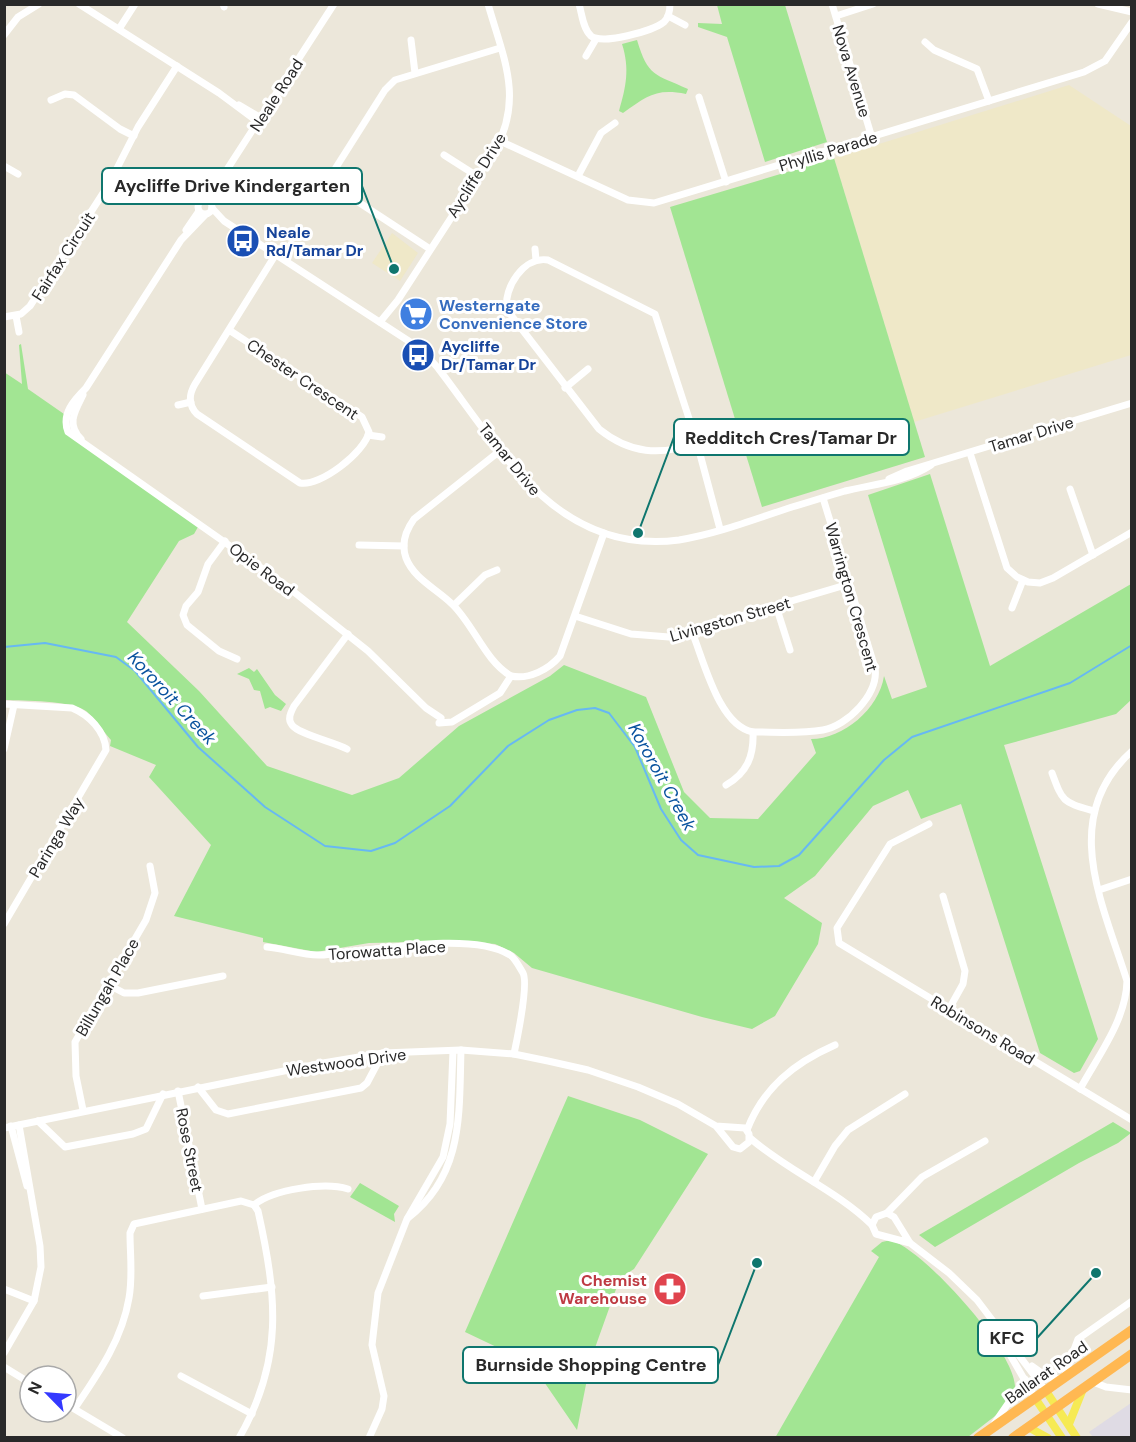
<svg xmlns="http://www.w3.org/2000/svg" width="1136" height="1442" viewBox="0 0 1136 1442" font-family="'DM Sans',sans-serif">
  <style>
    .industrial { fill: #dfdbe4 }
    .education { fill: #efe8c8 }
    .green { fill: #a2e593 }
    .lines { fill: none; stroke-linecap: round; stroke-linejoin: round }
    .stream { stroke: #67b8f3; stroke-width: 2 }
    .minor { stroke: #fff; stroke-width: 7 }
    .major { stroke: #f6ea54; stroke-width: 8 }
    .highway { stroke: #ffb852; stroke-width: 10 }
    .labels { text-anchor: middle; stroke-width: 6; stroke-linejoin: round; paint-order: stroke }
    .street-label { font-size: 16px; fill: #292929; stroke: #fff }
    .transit-label { font-size: 16px; font-weight: bold; fill: #164399; stroke: #fff; text-anchor: start }
    .shop-label { font-size: 16px; font-weight: bold; fill: #366cbe; stroke: #fff; text-anchor: start }
    .health-label { font-size: 16px; font-weight: bold; fill: #be3a42; stroke: #fff; text-anchor: end }
    .water-label { font-size: 18px; font-style: italic; fill: #08529e; stroke: #fff }
    .leader { fill: none; stroke: #0f766e; stroke-width: 2 }
    .callout-dot { fill: #0f766e; stroke: #fff; stroke-width: 2 }
    .callout { fill: #fff; stroke: #0f766e; stroke-width: 2 }
    .callout-label { font-size: 18px; text-anchor: middle; font-weight: bold; fill: #292929 }
  </style>
  <rect width="100%" height="100%" fill="#ece7da"/>
  <!-- industrial -->
  <path class="industrial" d="M1131,1403v34h-38l-4,-5z"/>
  <!-- education -->
  <g class="education">
    <path d="M1069,85l62,41v229l-217,67 -80,-264z"/>
    <path d="M392,233l26,20 -18,28 -28,-18z"/>
  </g>
  <!-- green -->
  <g class="green">
    <path d="M717,5h68l42,137 -62,20 -38,-125 -29,-10v-4l24,1z"/>
    <path d="M637,40c11,37 18,34 51,49l-2,5c-30,-6 -39,2 -63,19l-4,-2c7,-24 11,-42 3,-67z"/>
    <path d="M834,158l91,299 -163,50 -92,-300z"/>
    <path d="M21,344l7,45 36,25 -1,11 135,102 -4,7 -15,7 -52,81 72,69 68,75 85,29 47,-17 60,-52 91,-50 14,-11 82,32 38,95 26,26 48,1 58,-66 -5,-14c32,0 68,-30 73,-63l8,23 35,-12 -59,-192 62,-21 60,192 141,-82v116l-15,14 -112,31 94,294 -18,32 -6,2 -34,-20 -79,-249 -40,15 -13,-29 -35,16 -58,70 -31,22 38,25 -4,21 -43,72 -23,13 -50,-12 -170,-49 -18,-15 -19,-9 -37,-3 -89,2 -53,9 -53,-10v-4l-89,-22 37,-71 -62,-68 7,-12 -46,-19 1,-6c-8,-9 -16,-22 -25,-29 -17,-11 -61,-10 -81,-11l-1,-328 18,12 -3,-39z"/>
    <path d="M249,668l5,4 3,-3 18,26 11,9 -5,7 -11,-4 -5,2 -5,-18 -6,-1 -5,-11 -12,-5z"/>
    <path d="M568,1096l72,24 68,34 -74,115 -14,9 -29,81 -14,71 -37,-54 -35,-25 -40,-19z"/>
    <path d="M1113,1122l18,11 -13,10 -39,20 -144,84 -16,-12z"/>
    <path d="M360,1183l39,23 -5,8 1,8 -45,-25z"/>
    <path d="M891,1240c34,11 128,115 124,149l-16,24 -31,24 -193,1 104,-181 -8,-6 11,-9z"/>
  </g>
  <g class="lines">
    <!-- stream -->
    <path class="stream" d="M4,647l41,-4 71,14 19,14 63,76 67,60 60,39 46,5 24,-8 55,-37 58,-60 41,-26 28,-10 18,-2 14,5 26,34 26,62 20,31 17,15 56,12 25,-1 20,-11 85,-95 28,-23 158,-54 62,-38"/>
    <!-- minor -->
    <g class="minor">
      <path d="M79,4l140,89 39,29"/>
      <path d="M223,4l1,3"/>
      <path d="M579,4c3,10 4,25 12,32 11,9 62,-5 73,-14 5,-5 6,-11 6,-18"/>
      <path d="M832,4l40,134"/>
      <path d="M1098,4l34,8"/>
      <path d="M668,16l17,9"/>
      <path d="M836,16l37,-12"/>
      <path d="M119,29l16,-25"/>
      <path d="M4,35l14,-18 21,-13"/>
      <path d="M411,40l4,33"/>
      <path d="M925,42l9,8 43,19 12,32"/>
      <path d="M586,56l10,-17"/>
      <path d="M699,97l27,85"/>
      <path d="M51,100l14,-6 9,1 46,34 14,7"/>
      <path d="M239,105l22,13"/>
      <path d="M500,141l128,59 26,3 430,-131 21,-11 27,-39"/>
      <path d="M444,155l33,21"/>
      <path d="M4,166l14,8"/>
      <path d="M578,176l23,-43 14,-10"/>
      <path d="M324,182l10,-2"/>
      <circle cx="205" cy="207" r="7"/>
      <path d="M204,200l13,-15 117,-181"/>
      <path d="M212,208l12,13 197,128 17,19c63,82 119,188 241,172 38,-6 76,-21 113,-33 18,-5 35,-11 53,-16 29,-7 60,-9 86,-26"/>
      <path d="M205,215l-24,25 -95,148c-12,12 -25,26 -18,44l216,152 84,67 58,57 15,10"/>
      <path d="M186,230l13,-19"/>
      <path d="M430,249l-87,-57 -9,-12 1,-11 50,-79 10,-10 105,-32"/>
      <path d="M535,249l1,11"/>
      <path d="M16,316l3,16"/>
      <path d="M4,317l17,-3 9,-8 79,-122 29,-57 39,-61"/>
      <path d="M380,322l18,-22 97,-150c29,-52 8,-93 -7,-146"/>
      <path d="M229,330l133,87 7,15c-4,20 -49,55 -69,51l-103,-69c-9,-9 -8,-20 -2,-30l81,-130"/>
      <path d="M565,388l23,-19"/>
      <path d="M178,405l13,-3"/>
      <path d="M368,435l14,2"/>
      <path d="M81,439c-15,-15 -6,-28 2,-44"/>
      <path d="M697,443c-37,13 -67,11 -98,-14l-92,-119c-4,-22 17,-54 41,-50l107,54 42,129 23,86"/>
      <path d="M501,450l-87,69c-8,11 -13,25 -8,39 8,21 31,31 46,46 22,21 33,57 59,72"/>
      <path d="M970,453l37,115 10,9 11,5 12,1 13,-5 79,-46"/>
      <path d="M889,479l18,-8 225,-68"/>
      <path d="M1070,489l23,66"/>
      <path d="M225,541l-17,23 -10,28 -12,14 -3,9 4,10 32,26 18,8"/>
      <path d="M359,545l45,1"/>
      <path d="M454,605l31,-30 12,-5"/>
      <path d="M776,606l14,44"/>
      <path d="M1012,608l11,-28"/>
      <path d="M575,616l56,18 38,3 180,-53"/>
      <path d="M692,632c12,29 27,94 61,100 23,0 47,2 70,-2 24,-4 56,-36 52,-62l-52,-170"/>
      <path d="M4,704l68,4c17,7 33,23 34,42l-102,174"/>
      <path d="M439,723l13,-1 48,-29 11,-17c18,4 38,-7 49,-20l44,-123"/>
      <path d="M4,749l10,-44"/>
      <path d="M347,749c-13,-7 -49,-15 -55,-24 -5,-6 -1,-13 2,-19l54,-72"/>
      <path d="M1052,773c11,30 11,29 42,38"/>
      <path d="M726,785c21,-12 28,-29 27,-53"/>
      <path d="M929,824l-39,20 -53,84 2,15 293,177"/>
      <path d="M1099,890l33,-11"/>
      <path d="M943,896l22,75 -2,13 -14,25"/>
      <path d="M267,947c17,1 36,9 54,8 46,-3 150,-25 189,0 5,3 10,13 13,18 6,12 -6,66 -9,81"/>
      <path d="M109,985l15,8h14l85,-17"/>
      <path d="M198,1087l18,23 12,4 133,-26 6,-5 16,-30"/>
      <path d="M1080,1089c18,-33 46,-69 47,-108 -24,-77 -69,-164 5,-230"/>
      <path d="M178,1091l24,118"/>
      <path d="M83,1110l-7,-34 -1,-34 71,-122 9,-27 -5,-27"/>
      <path d="M38,1121l27,26 68,-13 13,-5 17,-35"/>
      <path d="M11,1126l16,60"/>
      <path d="M4,1128l319,-65 60,-10 78,-3 53,4 34,7 40,9 50,17 40,17 38,22 17,21 7,2 9,-7v-8l-4,-6 -29,-2"/>
      <path d="M747,1130c16,-42 47,-67 88,-85"/>
      <path d="M750,1138c38,33 86,52 122,87"/>
      <path d="M814,1182l21,-36 13,-16 57,-36"/>
      <path d="M887,1213l35,-36 63,-36"/>
      <path d="M408,1218c56,-43 51,-105 53,-168"/>
      <path d="M910,1243l-34,-9 -4,-9 4,-8 11,-4 7,4 16,26 39,30 28,27 69,91"/>
      <path d="M4,1289l30,12"/>
      <path d="M203,1296l69,-9"/>
      <path d="M997,1332l38,66"/>
      <path d="M4,1353l30,-52 7,-34 -1,-21 -21,-121"/>
      <path d="M1032,1366l17,12 12,1"/>
      <path d="M4,1367l26,16"/>
      <path d="M181,1376l71,38"/>
      <path d="M1064,1377l14,-38 54,-38"/>
      <path d="M1093,1382l13,5 26,3"/>
      <path d="M66,1404l57,34"/>
      <path d="M75,1408c23,-34 47,-68 54,-110 4,-22 1,-43 1,-65l4,-9 107,-23 13,4c19,-16 71,-23 94,-16"/>
      <path d="M994,1424l31,-45"/>
      <path d="M239,1438c45,-78 38,-142 19,-227l-4,-6"/>
      <path d="M369,1438l13,-29 2,-13 -12,-51 6,-52 29,-74 36,-62 7,-33 3,-73"/>
    </g>
    <!-- major -->
    <g class="major">
      <path d="M1046,1391l31,47"/>
      <path d="M1035,1398l27,40"/>
      <path d="M1069,1424l14,-35"/>
      <path d="M1028,1427l20,11"/>
    </g>
    <!-- highway -->
    <g class="highway">
      <path d="M978,1438l154,-108"/>
      <path d="M1013,1438l119,-84"/>
    </g>
  </g>
  <!-- icons -->
  <defs>
    <symbol id="bus-disc" viewBox="-11 -11 22 22"><circle r="9.5" fill="#1a4fb4" stroke="#fff"/><path d="M-5-6H5V4H4V6H2V4H-2V6H-4V4H-5ZM-3.5-4V0h7V-4ZM-3.5 1.2v1.5H-2V1.2ZM2 1.2v1.5H3.5V1.2Z" fill="#fff"/></symbol>
    <symbol id="supermarket-disc" viewBox="-11 -11 22 22"><circle r="9.5" fill="#3f7fe0" stroke="#fff"/><path d="M-6-5.5h2.5l.6 2H6L4.5 2H-2.5L-4.4-4H-6ZM-1.5 3.2a1.3 1.3 0 1 0 .1 0ZM3 3.2a1.3 1.3 0 1 0 .1 0Z" fill="#fff"/></symbol>
    <symbol id="pharmacy-disc" viewBox="-11 -11 22 22"><circle r="9.5" fill="#e0444e" stroke="#fff"/><path d="M-2-6h4v4h4v4h-4v4h-4v-4h-4v-4h4Z" fill="#fff"/></symbol>
  </defs>
  <g fill-rule="evenodd">
    <use href="#bus-disc" x="224" y="222" width="38" height="38"/>
    <use href="#supermarket-disc" x="397" y="295" width="38" height="38"/>
    <use href="#bus-disc" x="399" y="336" width="38" height="38"/>
    <use href="#pharmacy-disc" x="651" y="1270" width="38" height="38"/>
  </g>
  <g class="labels">
    <!-- street labels -->
    <g class="street-label">
      <text transform="translate(852 71) rotate(73)" y="6">Nova Avenue</text>
      <text transform="translate(276 95) rotate(-57)" y="6">Neale Road</text>
      <text transform="translate(828 151) rotate(-17)" y="6">Phyllis Parade</text>
      <text transform="translate(476 175) rotate(-58)" y="6">Aycliffe Drive</text>
      <text transform="translate(63 256) rotate(-57)" y="6">Fairfax Circuit</text>
      <text transform="translate(303 379) rotate(34)" y="6">Chester Crescent</text>
      <text transform="translate(1031 434) rotate(-17)" y="6">Tamar Drive</text>
      <text transform="translate(510 459) rotate(51)" y="6">Tamar Drive</text>
      <text transform="translate(262 569) rotate(37)" y="6">Opie Road</text>
      <text transform="translate(852 597) rotate(74)" y="6">Warrington Crescent</text>
      <text transform="translate(730 619) rotate(-16)" y="6">Livingston Street</text>
      <text transform="translate(56 837) rotate(-59)" y="6">Paringa Way</text>
      <text transform="translate(387 950) rotate(-4)" y="6">Torowatta Place</text>
      <text transform="translate(107 987) rotate(-60)" y="6">Billungah Place</text>
      <text transform="translate(983 1030) rotate(31)" y="6">Robinsons Road</text>
      <text transform="translate(346 1062) rotate(-8)" y="6">Westwood Drive</text>
      <text transform="translate(190 1150) rotate(79)" y="6">Rose Street</text>
      <text transform="translate(1046 1372) rotate(-35)" y="6">Ballarat Road</text>
    </g>
    <!-- transit labels -->
    <g class="transit-label">
      <text x="266" y="238">Neale<tspan x="266" dy="18">Rd/Tamar Dr</tspan></text>
      <text x="441" y="352">Aycliffe<tspan x="441" dy="18">Dr/Tamar Dr</tspan></text>
    </g>
    <!-- shop labels -->
    <g class="shop-label">
      <text x="439" y="311">Westerngate<tspan x="439" dy="18">Convenience Store</tspan></text>
    </g>
    <!-- health labels -->
    <g class="health-label">
      <text x="647" y="1286">Chemist<tspan x="647" dy="18">Warehouse</tspan></text>
    </g>
    <!-- water labels -->
    <g class="water-label">
      <text transform="translate(172 698) rotate(47)" y="6">Kororoit Creek</text>
      <text transform="translate(662 777) rotate(61)" y="6">Kororoit Creek</text>
    </g>
  </g>
  <!-- callouts -->
  <path class="leader" d="M394 269L362 186M638 533L674 437M1096 1273L1037 1338M757 1263L718 1365"/>
  <g class="callout-dot">
    <circle cx="394" cy="269" r="6"/>
    <circle cx="638" cy="533" r="6"/>
    <circle cx="1096" cy="1273" r="6"/>
    <circle cx="757" cy="1263" r="6"/>
  </g>
  <g class="callout">
    <rect x="102" y="168" width="260" height="36" rx="6"/>
    <rect x="674" y="419" width="235" height="36" rx="6"/>
    <rect x="978" y="1320" width="59" height="36" rx="6"/>
    <rect x="463" y="1347" width="255" height="36" rx="6"/>
  </g>
  <g class="callout-label">
    <text x="232" y="192">Aycliffe Drive Kindergarten</text>
    <text x="791" y="444">Redditch Cres/Tamar Dr</text>
    <text x="1007" y="1344">KFC</text>
    <text x="591" y="1371">Burnside Shopping Centre</text>
  </g>
  <!-- border -->
  <rect width="1136" height="1442" fill="none" stroke="#292929" stroke-width="12"/>
  <!-- north arrow -->
  <g transform="translate(48 1394) rotate(295)"><circle r="28" fill="#ffffff" stroke="#a9a9a9" stroke-width="1.5"/>
  <path d="M0-4.5L10 22L0 15L-10 22Z" fill="#3439ff"/>
  <text y="-9" font-size="16" font-weight="bold" text-anchor="middle" fill="#292929">N</text>
  </g>
</svg>
